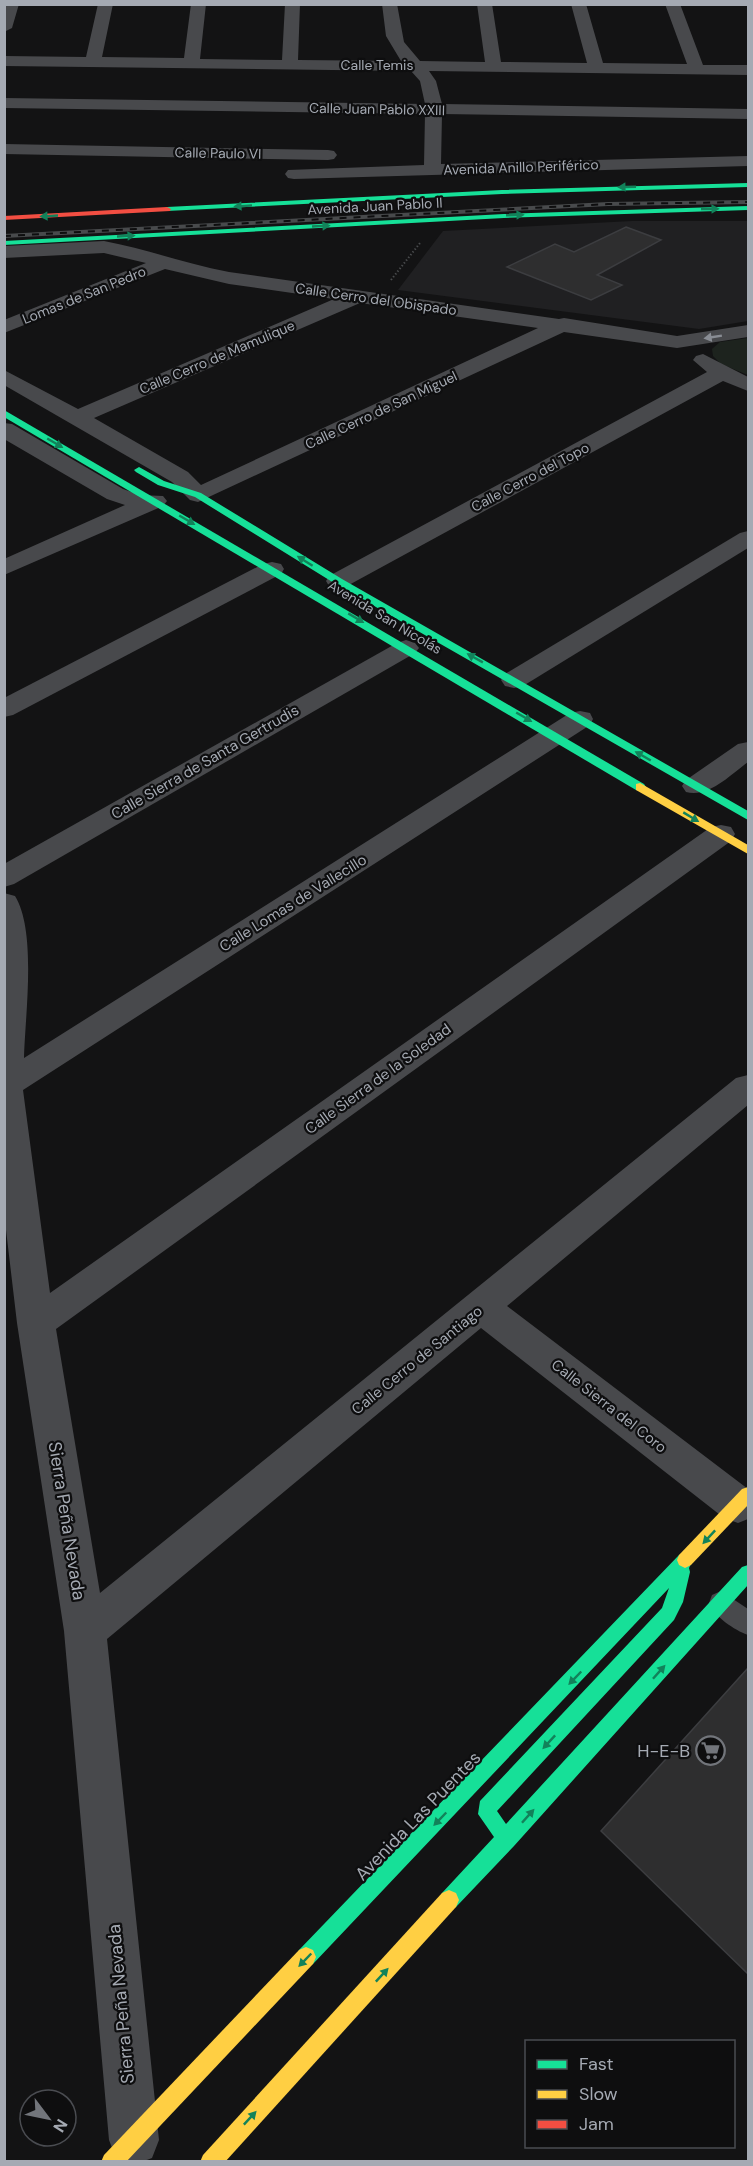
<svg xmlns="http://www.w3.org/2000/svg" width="753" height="2166" viewBox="0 0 753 2166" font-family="'DM Sans',sans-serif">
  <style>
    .built { fill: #202022 }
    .green { fill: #1d231e }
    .building { fill: #2e2e2f; stroke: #3c3d40; stroke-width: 1.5 }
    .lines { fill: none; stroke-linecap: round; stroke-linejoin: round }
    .path { stroke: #494b4d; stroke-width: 2; stroke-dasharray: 1.5 2; stroke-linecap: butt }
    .lane { fill: #48494c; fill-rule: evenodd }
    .street { fill: #48494c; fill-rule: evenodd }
    .fast { fill: #16e098; fill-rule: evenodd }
    .slow { fill: #ffcf43; fill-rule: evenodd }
    .jam { fill: #f24e42; fill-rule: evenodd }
    .rail-casing { stroke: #484a4c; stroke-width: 4 }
    .rail { stroke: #0e0e0f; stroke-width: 2; stroke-dasharray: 7; stroke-linecap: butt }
    .oneway { fill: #12825a }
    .oneway2 { fill: #898d94 }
    .labels { text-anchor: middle; stroke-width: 4.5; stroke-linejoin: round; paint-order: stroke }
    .far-street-label { font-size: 14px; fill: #a5aab3; stroke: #0e0e0f }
    .street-label { font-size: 15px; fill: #a5aab3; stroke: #0e0e0f }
    .near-street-label { font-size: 18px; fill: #a5aab3; stroke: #0e0e0f }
    .near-poi-label { font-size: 18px; fill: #a5aab3; stroke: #0e0e0f; text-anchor: end }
  </style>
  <rect width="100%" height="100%" fill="#131314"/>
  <!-- built -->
  <path class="built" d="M632,221h116v100l-49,8 -301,-39 45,-59z"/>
  <!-- green -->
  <path class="green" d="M748,338v37l-27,-11 -8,-8 -1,-7 8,-7z"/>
  <!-- building -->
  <g class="building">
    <path d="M626,227l35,13 -64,35 25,10 -31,15 -84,-33 48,-23 19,8z"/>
    <path d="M748,1668v306l-147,-143z"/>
  </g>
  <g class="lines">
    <!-- path -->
    <path class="path" d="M391,280l29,-37"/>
    <!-- lane -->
    <path class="lane" d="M721,1591l27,18v26c-14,-5 -33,-18 -39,-32l3,-8z"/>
    <!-- street -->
    <g class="street">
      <path d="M4,4h15l-7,24 -8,4z"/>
      <path d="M98,4h15l-11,53 82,1 7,-54h15l-6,55 82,1 3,-56h15l-2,56 103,1 -15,-25 -4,-32h15l7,38 16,19 65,1 -8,-58h15l9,58 86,1 -16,-59h15l17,59 84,1 -22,-60h15l23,61h45v10l-319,-4 7,10 6,23 306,5v10l-306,-5 -1,50 307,-8v10l-454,13 -6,-1 -3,-4 3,-4 136,-5 1,-51 -421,-6v-10l421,6 -5,-23 -9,-10 -407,-5v-10l82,1z"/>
      <path d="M4,144l324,6 6,1 3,4 -3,4 -6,1 -324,-6z"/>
      <path d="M104,241c42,8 83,23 125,31l330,47 5,-1 113,18 71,-11v12l-71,11 -113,-16 -366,170 -8,-2 -18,-18 -168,-97v-15l74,39 256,-110 -105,-15 -64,-15 -161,64v-13l142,-57 -42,-10 -100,5v-12zM360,303l178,25 -337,157 -13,-13 -94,-54z"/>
      <path d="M703,354l45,23v14l-25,-10 -376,205 -9,2 -9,-2 -3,-5 3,-5 378,-204 -14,-12 3,-4z"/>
      <path d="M4,423l8,1 111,65 17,6 23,1 4,5 -4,5 -159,69v-16l121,-54 -18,-6 -103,-60z"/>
      <path d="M748,531v17l-225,138 -9,2 -9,-2 -4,-6 4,-6 235,-141z"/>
      <path d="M272,562l9,2 3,5 -3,5 -268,141 -9,2v-19l259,-134z"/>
      <path d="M406,640l9,3 4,5 -4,5 -401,231 -10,3v-23l393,-221z"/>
      <path d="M580,711l10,2 3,6 -3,6 -567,365 27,203 661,-466 10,-2 10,2 4,7 -4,7 -675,488 44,264 636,-515 12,-3v30l-241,201 241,183v30l-10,4 -14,-5 -243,-190 -374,311 52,501 -7,18c-12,5 -24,5 -36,0l-7,-18 -45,-509 -47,-308 -13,-110v-320l11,3c22,36 10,119 9,162l546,-345z"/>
      <path d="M748,742v20c-18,13 -39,36 -62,30l-4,-6 4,-6 52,-36z"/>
    </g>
    <!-- fast -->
    <g class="fast">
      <path d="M748,183v4l-246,7 -335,17 -4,-2 4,-2 335,-17z"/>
      <path d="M748,206v4l-244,8 -500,27v-4l500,-27z"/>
      <path d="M4,410l640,374 2,3 -6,4 -4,-1 -632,-373z"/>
      <path d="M139,467l25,14 37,12 141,86 406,232v9l-414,-237 -139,-86 -37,-12 -22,-13 -2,-2z"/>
      <path d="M685,1552l6,3 2,5 -4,8 1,4 -7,30 -9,18 -177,191 9,13 236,-257 6,-2v20l-234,261 -58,61 -7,3 -7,-3 -3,-7 3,-7 52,-56 -16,-23 2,-13 182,-193 7,-20 -356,376 -7,3 -7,-3 -3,-7 3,-7 380,-395z"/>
    </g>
    <!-- slow -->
    <g class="slow">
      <path d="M640,783l108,62v9l-112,-64v-6z"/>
      <path d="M748,1487v18l-57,60 -6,3 -6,-3 -2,-5 2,-5 63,-66z"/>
      <path d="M449,1890l7,3 3,7 -3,7 -231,255h-25l3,-7 239,-262z"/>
      <path d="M306,1947l7,3 3,7 -3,7 -187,198h-25l3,-7 195,-205z"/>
    </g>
    <!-- jam -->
    <path class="jam" d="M167,207l4,2 -1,2 -166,9v-4z"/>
    <defs>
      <path id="rail" d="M4,236l604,-32 140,-2"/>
    </defs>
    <!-- rail casing -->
    <use href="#rail" class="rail-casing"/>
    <!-- rail -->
    <use href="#rail" class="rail"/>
  </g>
  <!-- one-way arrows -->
  <defs><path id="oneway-solid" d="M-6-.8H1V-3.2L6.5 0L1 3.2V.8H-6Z" transform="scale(1.5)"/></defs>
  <g class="oneway">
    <use href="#oneway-solid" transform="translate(627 187) rotate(178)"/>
    <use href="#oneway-solid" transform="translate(243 206) rotate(177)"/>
    <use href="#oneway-solid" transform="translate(710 209) rotate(-1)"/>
    <use href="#oneway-solid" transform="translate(515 215) rotate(-2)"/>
    <use href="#oneway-solid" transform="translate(49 216) rotate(177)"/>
    <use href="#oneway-solid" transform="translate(321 226) rotate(-3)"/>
    <use href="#oneway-solid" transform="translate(126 236) rotate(-3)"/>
    <use href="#oneway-solid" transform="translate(55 443) rotate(30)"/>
    <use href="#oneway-solid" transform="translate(187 520) rotate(30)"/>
    <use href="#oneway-solid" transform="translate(305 561) rotate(-148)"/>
    <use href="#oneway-solid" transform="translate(356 618) rotate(31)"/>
    <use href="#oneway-solid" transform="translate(475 658) rotate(-151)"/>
    <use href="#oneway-solid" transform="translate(524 717) rotate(30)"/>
    <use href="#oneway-solid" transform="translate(643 756) rotate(-150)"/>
    <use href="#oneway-solid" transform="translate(691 817) rotate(31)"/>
    <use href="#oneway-solid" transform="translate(709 1537) rotate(133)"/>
    <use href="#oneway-solid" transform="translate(659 1672) rotate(-48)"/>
    <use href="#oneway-solid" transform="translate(575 1678) rotate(134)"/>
    <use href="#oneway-solid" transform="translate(549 1742) rotate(133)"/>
    <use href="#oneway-solid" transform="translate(528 1816) rotate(-48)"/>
    <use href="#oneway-solid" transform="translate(440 1819) rotate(134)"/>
    <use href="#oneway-solid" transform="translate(305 1960) rotate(134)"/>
    <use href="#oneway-solid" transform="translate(382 1975) rotate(-47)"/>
    <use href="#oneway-solid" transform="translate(250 2118) rotate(-47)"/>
  </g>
  <use class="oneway2" href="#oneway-solid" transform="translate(713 337) rotate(171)"/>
  <!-- icons -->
  <defs>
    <symbol id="supermarket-ring" viewBox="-11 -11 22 22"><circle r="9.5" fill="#0e0e0f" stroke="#72757b" stroke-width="1.5"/><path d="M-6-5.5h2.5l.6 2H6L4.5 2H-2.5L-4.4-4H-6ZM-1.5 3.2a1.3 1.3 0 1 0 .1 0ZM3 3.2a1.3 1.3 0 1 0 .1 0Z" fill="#72757b"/></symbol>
  </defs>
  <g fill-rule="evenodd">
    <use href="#supermarket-ring" x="694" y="1734" width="33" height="33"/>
  </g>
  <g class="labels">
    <!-- far-street labels -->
    <g class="far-street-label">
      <text x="377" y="70">Calle Temis</text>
      <text transform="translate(377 109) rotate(1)" y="5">Calle Juan Pablo XXIII</text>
      <text transform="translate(218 153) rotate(1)" y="5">Calle Paulo VI</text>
      <text transform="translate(521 167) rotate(-2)" y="5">Avenida Anillo Periférico</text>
      <text transform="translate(375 206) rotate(-3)" y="5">Avenida Juan Pablo II</text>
      <text transform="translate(84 295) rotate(-22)" y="5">Lomas de San Pedro</text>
      <text transform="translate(376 299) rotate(8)" y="5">Calle Cerro del Obispado</text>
      <text transform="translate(217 357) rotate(-23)" y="5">Calle Cerro de Mamulique</text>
      <text transform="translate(381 410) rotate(-25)" y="5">Calle Cerro de San Miguel</text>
      <text transform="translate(530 477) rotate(-28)" y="5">Calle Cerro del Topo</text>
      <text transform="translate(385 617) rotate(31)" y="5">Avenida San Nicolás</text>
    </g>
    <!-- street labels -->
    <g class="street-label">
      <text transform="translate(205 762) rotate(-30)" y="5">Calle Sierra de Santa Gertrudis</text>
      <text transform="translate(293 903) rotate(-32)" y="5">Calle Lomas de Vallecillo</text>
      <text transform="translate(378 1079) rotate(-36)" y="5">Calle Sierra de la Soledad</text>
      <text transform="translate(417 1360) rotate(-39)" y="5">Calle Cerro de Santiago</text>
      <text transform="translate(609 1406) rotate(38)" y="5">Calle Sierra del Coro</text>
    </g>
    <!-- near-street labels -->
    <g class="near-street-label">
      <text transform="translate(67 1521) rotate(81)" y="6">Sierra Peña Nevada</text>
      <text transform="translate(418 1816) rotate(-46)" y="6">Avenida Las Puentes</text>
      <text transform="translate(121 2004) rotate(-95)" y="6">Sierra Peña Nevada</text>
    </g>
    <!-- near-poi labels -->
    <g class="near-poi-label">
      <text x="690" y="1757">H-E-B</text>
    </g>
  </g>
  <!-- border -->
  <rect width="753" height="2166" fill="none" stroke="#a5aab3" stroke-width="12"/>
  <!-- legend -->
  <rect x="525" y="2040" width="210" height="108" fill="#0e0e0f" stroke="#4a4c51" stroke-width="1.5"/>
  <rect x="537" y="2060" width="30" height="9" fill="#16e098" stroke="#4a4c51" stroke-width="1.5"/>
  <text x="579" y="2070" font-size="18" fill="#a5aab3">Fast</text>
  <rect x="537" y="2090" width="30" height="9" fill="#ffcf43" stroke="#4a4c51" stroke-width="1.5"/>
  <text x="579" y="2100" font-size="18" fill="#a5aab3">Slow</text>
  <rect x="537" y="2120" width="30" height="9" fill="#f24e42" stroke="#4a4c51" stroke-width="1.5"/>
  <text x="579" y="2130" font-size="18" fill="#a5aab3">Jam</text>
  <!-- north arrow -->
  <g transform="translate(48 2118) rotate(122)"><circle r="28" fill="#0e0e0f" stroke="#4a4c51" stroke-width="1.5"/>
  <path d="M0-4.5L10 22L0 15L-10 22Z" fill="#72757b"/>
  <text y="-9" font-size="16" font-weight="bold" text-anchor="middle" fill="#a5aab3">N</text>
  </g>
</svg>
